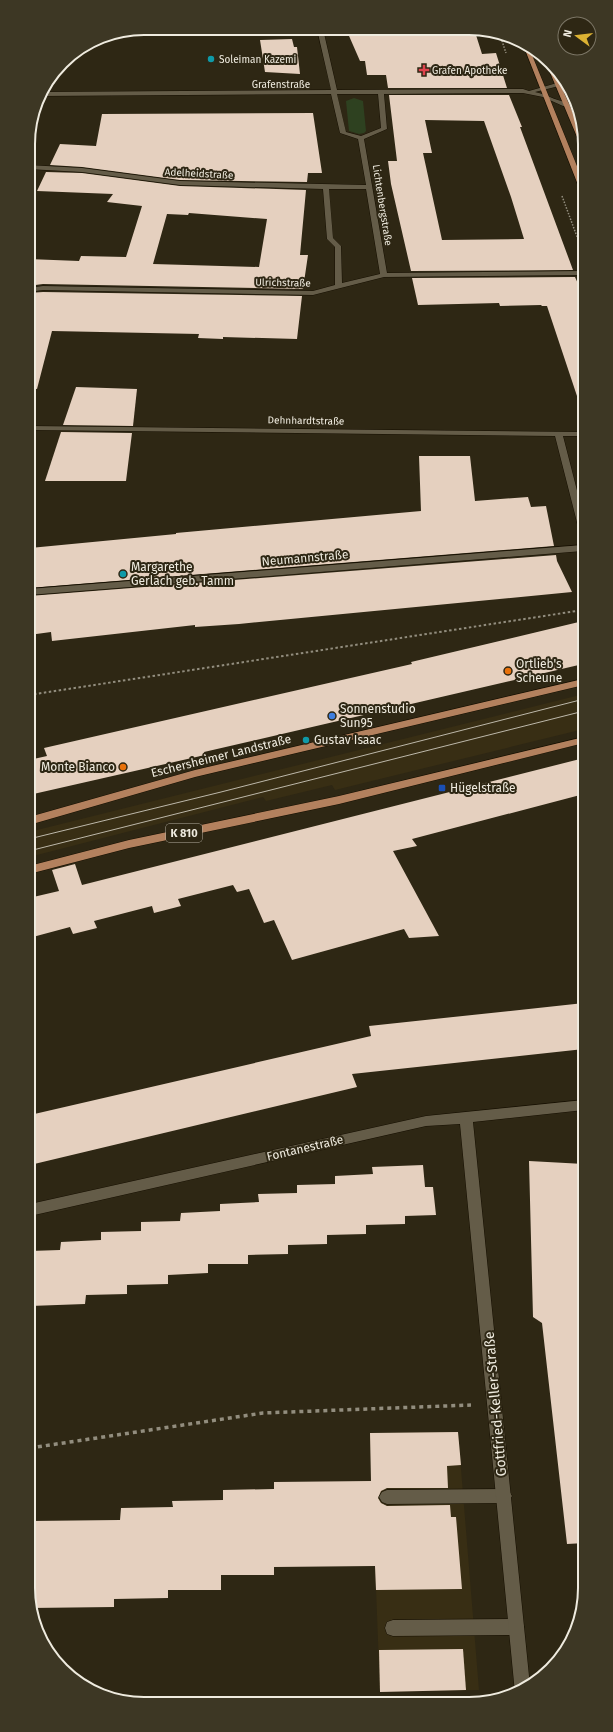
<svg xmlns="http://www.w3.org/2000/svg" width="613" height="1732" viewBox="0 0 613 1732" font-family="'Fira Sans',sans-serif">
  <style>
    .built { fill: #382e14 }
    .green { fill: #2e4120 }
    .building { fill: #e5d0bf; fill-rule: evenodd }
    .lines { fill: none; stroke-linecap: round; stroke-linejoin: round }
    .service-casing { stroke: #160f01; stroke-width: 1 }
    .minor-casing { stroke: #160f01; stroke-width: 1 }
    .primary-casing { stroke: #160f01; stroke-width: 1 }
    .path-far2 { stroke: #928d7e; stroke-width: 1.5; stroke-dasharray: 1.5 1.5; stroke-linecap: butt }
    .path-far1 { stroke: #928d7e; stroke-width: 2; stroke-dasharray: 2.5 2.5; stroke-linecap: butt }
    .path { stroke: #928d7e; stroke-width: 3.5; stroke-dasharray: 4 4; stroke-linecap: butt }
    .service { fill: #645c48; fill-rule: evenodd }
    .minor { fill: #645c48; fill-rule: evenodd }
    .primary { fill: #b3815e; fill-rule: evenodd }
    .tram { stroke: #bdb8aa; stroke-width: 1 }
    .culture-dot { fill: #0f9aa8; stroke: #2e2714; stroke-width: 1.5 }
    .health-dot { fill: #e0444e; stroke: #2e2714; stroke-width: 1.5 }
    .food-dot { fill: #e8710a; stroke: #2e2714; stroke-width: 1.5 }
    .shop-dot { fill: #3f7fe0; stroke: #2e2714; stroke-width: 1.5 }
    .transit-dot { fill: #1a4fb4; stroke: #2e2714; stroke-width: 1.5 }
    .labels { text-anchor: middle; stroke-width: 4; stroke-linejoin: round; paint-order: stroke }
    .far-poi-label { font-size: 10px; fill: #efebdf; stroke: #2e2714; text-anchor: start }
    .far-street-label { font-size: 10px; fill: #efebdf; stroke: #2e2714 }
    .shield { fill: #2e2714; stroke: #b5b0a2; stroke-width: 1 }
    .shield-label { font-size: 11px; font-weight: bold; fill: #efebdf }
    .street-label { font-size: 12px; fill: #efebdf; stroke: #2e2714 }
    .poi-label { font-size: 12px; fill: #efebdf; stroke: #2e2714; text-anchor: start }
    .near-street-label { font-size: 14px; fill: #efebdf; stroke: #2e2714 }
    .rim { fill: none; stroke: #efebdf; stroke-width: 2 }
  </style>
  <rect width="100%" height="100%" fill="#2e2714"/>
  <!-- built -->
  <g class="built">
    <path d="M584,694v35l-249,61 -3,-5 -66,16 -3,-4 -234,60v-25z"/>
    <path d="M458,1432l21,258 -99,2 -10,-259z"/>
  </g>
  <!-- green -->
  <path class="green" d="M354,98l9,3 3,30 -2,2 -5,1 -10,-3 -3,-30z"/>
  <!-- building -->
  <g class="building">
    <path d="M346,29l32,1 3,6 95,-1 6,19 14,-1 11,35h-119l-2,-13h-19l-2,-14h-5z"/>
    <path d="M292,39l2,8h3l3,27 -35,-2 -5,-32z"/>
    <path d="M389,95h120l13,32h-2l53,143 -162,1 -20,-87 -3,-23h9zM425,120l59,1 27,76 13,42 -82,1 -19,-87h9z"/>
    <path d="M313,113l9,60h-14l-1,9 -127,-2 -98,-13 -32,-2 10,-21 36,2 6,-32z"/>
    <path d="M46,172l36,1 98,13 126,4 -6,65h8l-5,34 -260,-5 -15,2v-27l51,2 2,-5 45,1 16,-51 -35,-4 6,-8 -76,-3zM189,213l78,6 -8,48 -106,-3 14,-50 21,1z"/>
    <path d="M575,277l4,9h4v113h-5l-31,-93h-5l-1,-1 -41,1 -1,-3 -81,2 -6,-27z"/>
    <path d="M43,292l259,4 -5,43 -74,-2v2l-25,-1 1,-4 -147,-3 -15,58 -8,-1 -1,-95z"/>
    <path d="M76,387l61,2 -4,37 -70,-1z"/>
    <path d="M61,432l71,1 -6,48h-81z"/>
    <path d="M419,456h51l5,45 53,-4 3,10 15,-1 8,40 -525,42v-34h1v-6l146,-14v-1l245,-22z"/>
    <path d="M556,555l1,6 15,31 -333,32 -44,3v-2l-143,16 -1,-9 -22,3v-39z"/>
    <path d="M583,621v43l-379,88 1,3 -176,40v-35l18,-4 -3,-8 368,-84 -1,-2z"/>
    <path d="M584,758v36l-172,45 5,7 -24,5 46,85 -30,2 -5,-9 -112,31 -18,-40 -10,3 -15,-34 -12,3 -4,-7 -55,14 3,7 -27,7 -2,-7 -58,15 3,7 -24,6 -3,-7 -41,11v-40l30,-7 -7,-21 23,-6 7,21z"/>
    <path d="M584,1003v46l-232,25 5,13 -327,78v-50l341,-79 -2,-10z"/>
    <path d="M529,1161l55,3 1,379 -18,1 -25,-221 -9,-6z"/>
    <path d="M423,1165l2,22h8l3,28 -31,1v8l-39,1v9l-39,1v9l-39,1v9l-40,1v9h-40v9l-40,2v9l-41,1v9l-41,1 -1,9 -55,2v-55l30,-1 1,-8 40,-2v-8l40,-1v-9l39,-1 1,-8 39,-2v-7l39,-2 -1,-8 39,-1v-8l38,-1v-8l38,-2 -1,-7z"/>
    <path d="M458,1432l3,33 -14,1 1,22h-61l-6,3 -3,7 3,5 6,3 63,-1 1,12h5l6,72 -86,1 -1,-24 -101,1v8h-53v15h-53v8l-54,1v8l-84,1v-87l90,-1 1,-12 52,-1 -1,-6 51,-1v-10l51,-1v-7l97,-1 -1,-48z"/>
    <path d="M463,1649l3,41 -86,2 -1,-42z"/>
  </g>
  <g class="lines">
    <defs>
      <g id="service">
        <path d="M504,1489l5,2 3,5 -3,5 -5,2 -117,1 -5,-2 -3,-5 3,-5 5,-2z"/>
        <path d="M516,1619l6,2 2,6 -2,6 -6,2 -123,1 -6,-2 -2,-6 2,-6 6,-2z"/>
      </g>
      <g id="minor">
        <path d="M317,29h6l14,61 186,-1 6,2 28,-8 3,2 -1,1 -24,6c13,3 25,11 38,11l2,4 -12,-1 -20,-9 -20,-4 -139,1 3,35 -23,10 23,134 196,-2v4l-199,2 -71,18 -270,-5 -15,2v-4l15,-2 270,5 22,-6v-38l-8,-8 -4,-50 -143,-4 -98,-13 -54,-3v-4l54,3 98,13 186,4 -8,-46 -18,-6 -9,-39 -292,2 1,-4 291,-2zM337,94h41l3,34 -20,8 -15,-4zM329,189h37l14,85 -38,9 -1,-37 -8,-8z"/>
        <path d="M29,426l554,6v4h-20l20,78v19l-4,-3 -24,-94 -526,-6z"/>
        <path d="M583,545v6l-554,44v-6z"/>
        <path d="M584,1100v10l-111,12 57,564 -15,7 -55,-569 -34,2 -396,90v-12l396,-88z"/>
      </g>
      <g id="primary">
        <path d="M524,47l6,3 53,131v11l-3,-2z"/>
        <path d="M544,58l6,3 33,75v10l-3,-2z"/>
        <path d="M583,679l1,6 -389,92 -166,48v-8l166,-47z"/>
        <path d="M584,737v6l-245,61 -210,44 -100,26v-8l100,-26 210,-44z"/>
      </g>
    </defs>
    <!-- service casing -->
    <use href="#service" class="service-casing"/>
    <!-- minor casing -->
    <use href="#minor" class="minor-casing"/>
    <!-- primary casing -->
    <use href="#primary" class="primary-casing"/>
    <!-- path-far2 -->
    <g class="path-far2">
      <path d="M500,35l6,18"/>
      <path d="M562,196l21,57"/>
    </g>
    <!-- path-far1 -->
    <path class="path-far1" d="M29,695l554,-85"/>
    <!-- path -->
    <path class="path" d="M30,1448l233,-35 208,-8"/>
    <!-- service -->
    <use href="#service" class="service"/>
    <!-- minor -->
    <use href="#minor" class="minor"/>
    <!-- primary -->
    <use href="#primary" class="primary"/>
    <!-- tram -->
    <g class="tram">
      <path d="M29,839l192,-47 363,-93"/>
      <path d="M29,851l555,-140"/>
    </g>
  </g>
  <!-- markers -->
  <g class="culture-dot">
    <circle cx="211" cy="59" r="4"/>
    <circle cx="123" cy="574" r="4"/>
    <circle cx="306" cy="740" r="4"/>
  </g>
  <path class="health-dot" d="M422 64h4v4h4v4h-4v4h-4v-4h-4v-4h4z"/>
  <g class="food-dot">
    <circle cx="508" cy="671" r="4"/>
    <circle cx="123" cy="767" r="4"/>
  </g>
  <circle class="shop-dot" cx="332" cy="716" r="4"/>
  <rect class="transit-dot" x="438" y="784" width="8" height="8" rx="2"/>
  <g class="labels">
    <!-- far-poi labels -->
    <g class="far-poi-label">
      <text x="219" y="63">Soleiman Kazemi</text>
      <text x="432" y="74">Grafen Apotheke</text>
    </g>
    <!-- far-street labels -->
    <g class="far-street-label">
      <text x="281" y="88">Grafenstraße</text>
      <text transform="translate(199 173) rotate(3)" y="4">Adelheidstraße</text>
      <text transform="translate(383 205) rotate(81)" y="4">Lichtenbergstraße</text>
      <text transform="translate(283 282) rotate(1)" y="4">Ulrichstraße</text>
      <text transform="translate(306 420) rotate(1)" y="4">Dehnhardtstraße</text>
    </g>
    <!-- shield labels -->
    <rect class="shield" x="166" y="824" width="36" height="18" rx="3"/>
    <g class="shield-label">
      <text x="184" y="837">K 810</text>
    </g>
    <!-- street labels -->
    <g class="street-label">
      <text transform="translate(305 558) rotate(-5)" y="4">Neumannstraße</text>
      <text transform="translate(221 756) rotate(-14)" y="4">Eschersheimer Landstraße</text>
      <text transform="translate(305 1148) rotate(-13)" y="4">Fontanestraße</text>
    </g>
    <!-- poi labels -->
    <g class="poi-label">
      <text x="131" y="571">Margarethe<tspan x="131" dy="14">Gerlach geb. Tamm</tspan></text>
      <text x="516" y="668">Ortlieb's<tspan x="516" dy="14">Scheune</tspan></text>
      <text x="340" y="713">Sonnenstudio<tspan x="340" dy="14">Sun95</tspan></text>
      <text x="314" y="744">Gustav Isaac</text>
      <text x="115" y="771" text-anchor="end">Monte Bianco</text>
      <text x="450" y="792">Hügelstraße</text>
    </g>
    <!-- near-street labels -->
    <g class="near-street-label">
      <text transform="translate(495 1404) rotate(-95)" y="5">Gottfried-Keller-Straße</text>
    </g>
  </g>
  <!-- crop -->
  <path d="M0 0H613V1732H0ZM144 35H469A109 109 0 0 1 578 144V1588A109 109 0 0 1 469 1697H144A109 109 0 0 1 35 1588V144A109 109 0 0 1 144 35Z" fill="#3d3724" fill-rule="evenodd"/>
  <path class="rim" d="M144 35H469A109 109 0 0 1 578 144V1588A109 109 0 0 1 469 1697H144A109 109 0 0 1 35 1588V144A109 109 0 0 1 144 35Z"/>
  <!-- north arrow -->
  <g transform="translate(577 36) rotate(285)"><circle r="19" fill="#2e2714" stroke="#7b7565"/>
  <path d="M0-3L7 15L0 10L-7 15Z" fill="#dcb233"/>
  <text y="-6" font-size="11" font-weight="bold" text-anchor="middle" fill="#efebdf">N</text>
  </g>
</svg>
